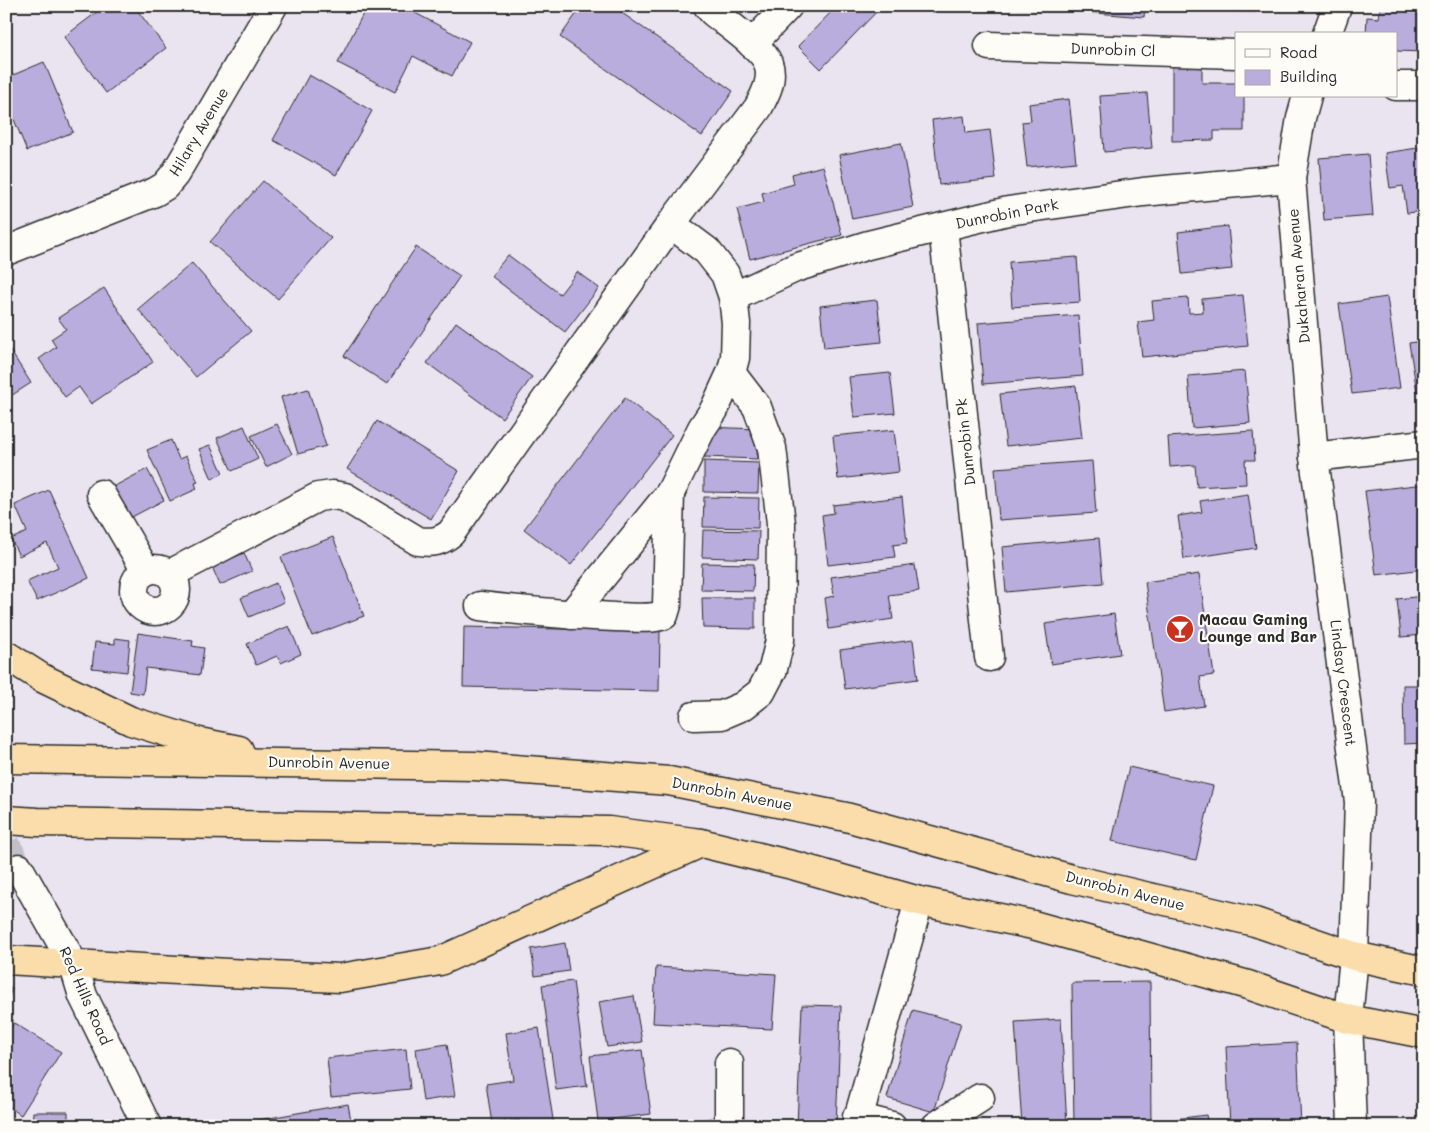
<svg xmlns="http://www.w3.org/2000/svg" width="1430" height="1132" viewBox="0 0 1430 1132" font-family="Mali,sans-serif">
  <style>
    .building { fill: #b9adde; stroke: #2b2b2b }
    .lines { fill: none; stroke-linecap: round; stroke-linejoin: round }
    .secondary-tunnel { stroke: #c3bfc9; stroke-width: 28; stroke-dasharray: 28 14; stroke-linecap: butt }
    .minor-casing { stroke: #2b2b2b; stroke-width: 31 }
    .tertiary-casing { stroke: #2b2b2b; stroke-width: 31 }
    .secondary-casing { stroke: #2b2b2b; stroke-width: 31 }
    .trunk-casing { stroke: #2b2b2b; stroke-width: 31 }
    .minor { stroke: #fdfcf7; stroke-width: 28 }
    .tertiary { stroke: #fdfcf7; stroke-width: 28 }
    .secondary { stroke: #fdfcf7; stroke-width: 28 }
    .trunk { stroke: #faddab; stroke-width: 28 }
    .labels { text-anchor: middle; stroke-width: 4.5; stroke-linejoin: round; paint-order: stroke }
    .street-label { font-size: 15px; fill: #2b2b2b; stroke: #fdfcf7 }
    .poi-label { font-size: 15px; font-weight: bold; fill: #2b2b2b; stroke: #fdfcf7; text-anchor: start }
  </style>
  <rect width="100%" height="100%" fill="#e9e4f0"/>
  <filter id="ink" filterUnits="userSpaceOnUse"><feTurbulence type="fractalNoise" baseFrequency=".02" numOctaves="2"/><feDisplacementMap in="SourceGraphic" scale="10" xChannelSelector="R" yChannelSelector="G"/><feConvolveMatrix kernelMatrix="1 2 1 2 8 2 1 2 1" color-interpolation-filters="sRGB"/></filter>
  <g filter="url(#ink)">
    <!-- building -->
    <g class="building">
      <path d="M105,6h29l32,42 -60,45 -42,-56z"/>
      <path d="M367,6h35l68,36 -18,34 -39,-20 -18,36 -57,-29z"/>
      <path d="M582,6h30l121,85 -31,45 -142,-99z"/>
      <path d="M837,6h45l-61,63 -23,-23z"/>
      <path d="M1012,6h133l-1,11z"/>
      <path d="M1161,6h94v6l-94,-2z"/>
      <path d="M1380,6h44v46l-28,-1v-17h-30l1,-17 12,1z"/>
      <path d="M44,62l29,70 -46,19 -21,-51v-22z"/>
      <path d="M1172,65h30v18h34v13h8v35h-30v9l-42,1z"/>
      <path d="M309,75l63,36 -36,64 -63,-35z"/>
      <path d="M1147,93l5,55 -48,4 -4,-56z"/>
      <path d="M1069,99l7,63 -49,5 -5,-45 9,-1 -2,-17z"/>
      <path d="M964,116l2,17 24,-3 6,49 -57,6 -7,-65z"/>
      <path d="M901,143l12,64 -61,12 -13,-64z"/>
      <path d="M1424,147v64l-17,2 -4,-27 -13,2 -5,-35z"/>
      <path d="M1368,154l5,62 -49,4 -5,-62z"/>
      <path d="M823,166l19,69 -92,24 -13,-50 27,-7 -2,-9 32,-9 -2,-10z"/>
      <path d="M263,181l68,57 -53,61 -68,-57z"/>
      <path d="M1228,226l4,43 -50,5 -4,-42z"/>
      <path d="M416,247l44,29 -73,108 -43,-28z"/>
      <path d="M508,255l52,39 17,-22 22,16 -34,44 -74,-56z"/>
      <path d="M1077,257l3,45 -68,5 -3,-45z"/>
      <path d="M192,263l59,68 -55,46 -58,-68z"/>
      <path d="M104,288l49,74 -62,42 -12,-17 -14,10 -26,-38 17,-12 -5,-8 15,-10 -8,-11z"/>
      <path d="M1243,295l5,51 -106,11 -4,-35 16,-2 -2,-19 36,-3 1,15 14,-1 -1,-13z"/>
      <path d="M1387,297l13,91 -48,6 -13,-90z"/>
      <path d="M877,300l5,42 -58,6 -4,-42z"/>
      <path d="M1078,315l5,61 -100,8 -5,-61z"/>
      <path d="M456,322l76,55 -30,41 -75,-55z"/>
      <path d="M1420,324h4v67l-7,1 -8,-49 14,-2z"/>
      <path d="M6,344l25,39 -25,16z"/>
      <path d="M1245,371l5,52 -58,5 -4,-52z"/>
      <path d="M890,373l5,40 -41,4 -5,-40z"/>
      <path d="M1076,386l6,52 -76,8 -6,-52z"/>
      <path d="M308,389l18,57 -28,8 -17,-57z"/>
      <path d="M625,398l47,37 -101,130 -47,-36z"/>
      <path d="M377,421l82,50 -28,48 -84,-50z"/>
      <path d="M277,424l15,30 -26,13 -15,-31z"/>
      <path d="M244,426l14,33 -26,12 -15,-33z"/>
      <path d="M705,427l53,2 -1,30 -53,-2z"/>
      <path d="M894,430l5,42 -61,7 -5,-43z"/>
      <path d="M1253,431l2,29h-10l1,24 -49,3 -2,-22 -25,2 -2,-30z"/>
      <path d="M171,440l8,19 7,-3 12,26 -3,1 2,6 -27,12 -23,-51z"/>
      <path d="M210,445l13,28 -11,6 -13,-30z"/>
      <path d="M704,461l55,2 -1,30 -54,-1z"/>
      <path d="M1092,461l4,52 -97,7 -4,-52z"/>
      <path d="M147,469l17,31 -36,19 -17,-31z"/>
      <path d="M1424,484v85l-48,6 -11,-84z"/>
      <path d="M49,490l40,88 -52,23 -10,-20 31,-14 -11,-24 -28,13 -8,-17 16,-7 -12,-27z"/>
      <path d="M1248,494l8,54 -72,11 -6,-43 24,-4 -2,-11z"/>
      <path d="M704,497l55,1 -1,30 -55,-1z"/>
      <path d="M902,497l5,46 -14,2 2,12 -67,8 -6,-50 12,-2 -1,-8z"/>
      <path d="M703,530l56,1 -1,28 -56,-2z"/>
      <path d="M333,537l31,79 -52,20 -31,-79z"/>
      <path d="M1099,538l4,45 -97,9 -4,-45z"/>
      <path d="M244,553l8,18 -32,14 -8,-18z"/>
      <path d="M702,563l52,1 -1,27 -52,-1z"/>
      <path d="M915,565l4,26 -30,4 4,24 -64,10 -4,-31 9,-2 -3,-19z"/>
      <path d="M1199,574l15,101 -14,2 4,29 -40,6 -19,-130z"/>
      <path d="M276,583l8,19 -35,15 -8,-19z"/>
      <path d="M1424,596v39l-23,2 -4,-38z"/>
      <path d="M702,598h53v31l-52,-1z"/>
      <path d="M1114,614l6,40 -69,10 -6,-40z"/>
      <path d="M289,626l12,28 -20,9 -4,-7 -21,9 -9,-21z"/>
      <path d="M464,627l196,4 -1,60 -196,-4z"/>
      <path d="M138,633l55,8 -1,5 12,2 -4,27 -54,-7 -3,26 -13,-2z"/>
      <path d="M115,638l15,2 -3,32 -35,-4 3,-26 20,2z"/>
      <path d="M913,640l5,39 -73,10 -5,-39z"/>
      <path d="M1403,685h21v58l-20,1z"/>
      <path d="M1129,767l84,19 -17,74 -84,-19z"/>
      <path d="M565,943l4,28 -34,5 -4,-27z"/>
      <path d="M656,967l120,7 -4,55 -119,-6z"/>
      <path d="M573,981l14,105 -31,4 -14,-105z"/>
      <path d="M1150,982l1,144h-77l-2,-143z"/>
      <path d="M6,987l6,2 -6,15z"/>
      <path d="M634,996l8,46 -35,5 -8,-45z"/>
      <path d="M802,1005l39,1 -5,120h-39z"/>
      <path d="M913,1010l48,13 -27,89 -47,-14z"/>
      <path d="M1061,1019l6,107h-45l-7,-104z"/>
      <path d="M14,1023l47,29 -40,63 -15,-10v-70z"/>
      <path d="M539,1028l15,98h-34l-1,-6 -27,4 -6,-40 27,-4 -7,-47z"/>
      <path d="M1297,1043l4,83h-71l-4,-79z"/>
      <path d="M447,1044l8,52 -32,5 -7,-52z"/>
      <path d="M406,1049l4,40 -79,8 -4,-39z"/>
      <path d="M642,1050l9,64 -53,7 -8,-65z"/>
      <path d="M348,1104l4,22h-104l-1,-4z"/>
      <path d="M33,1112h35v14h-36z"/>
      <path d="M1206,1115l2,11h-32l-1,-7z"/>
      <path d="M711,1118l1,8h-55z"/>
    </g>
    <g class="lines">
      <!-- secondary-tunnel -->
      <path class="secondary-tunnel" d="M6,844l13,24"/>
      <defs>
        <g id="minor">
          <path d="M752,44l36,-38"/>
          <path d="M989,46l247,8"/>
          <path d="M1396,86h28"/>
          <path d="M943,227l46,430"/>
          <path d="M6,251l149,-59 10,-6 10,-12 98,-168"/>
          <path d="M733,297l62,-29 73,-23 140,-34 135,-19 148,-14"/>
          <path d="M1314,457l110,-13"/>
          <path d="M101,494l45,77"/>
          <circle cx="155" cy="590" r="21"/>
          <path d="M170,574l148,-77 15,-2 12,2 73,44c14,2 22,1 33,-8l220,-309 87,-116c7,-13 16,-29 10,-45 -5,-15 -42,-40 -55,-51l-5,-6"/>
          <path d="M480,606c45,5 90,9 135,11 16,0 34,3 49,-2l3,-10 3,-112"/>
          <path d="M571,615l99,-122 32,-65 12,-18 17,-37 4,-15 1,-35 -3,-26 -8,-23 -18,-23 -36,-27"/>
          <path d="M694,716l28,-1 21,-9 18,-14 12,-23 7,-29 1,-117 -9,-75 -15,-41 -26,-34"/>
          <path d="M1348,1019l4,107"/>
          <path d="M729,1063v63"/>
          <path d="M857,1117l35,9"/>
          <path d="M856,1126l63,-225"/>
          <path d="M936,1126l44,-28"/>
        </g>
        <g id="tertiary">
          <path d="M1327,34l10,-28"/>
          <path d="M1307,96l-6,22 -10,60 23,279 45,345 -5,154 -6,63"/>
        </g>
        <path id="secondary" d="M19,868l54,95 10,33 64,130"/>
        <g id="trunk">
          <path d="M6,655l36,23 89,43 68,21 40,8"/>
          <path d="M6,759l469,7 194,15 177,36 226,62 183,43 99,34 70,15"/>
          <path d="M6,820l31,2 572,9 92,12 95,23 123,35 114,24 215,60 100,34 76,15"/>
          <path d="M6,960l222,13 112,5 100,-17 261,-118"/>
        </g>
      </defs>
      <!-- minor casing -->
      <use href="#minor" class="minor-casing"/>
      <!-- tertiary casing -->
      <use href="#tertiary" class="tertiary-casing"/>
      <!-- secondary casing -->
      <use href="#secondary" class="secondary-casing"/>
      <!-- trunk casing -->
      <use href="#trunk" class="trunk-casing"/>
      <!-- minor -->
      <use href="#minor" class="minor"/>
      <!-- tertiary -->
      <use href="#tertiary" class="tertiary"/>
      <!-- secondary -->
      <use href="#secondary" class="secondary"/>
      <!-- trunk -->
      <use href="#trunk" class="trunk"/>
    </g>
  </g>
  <!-- icons -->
  <defs>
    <symbol id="bar-disc" viewBox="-11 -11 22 22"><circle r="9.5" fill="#c8321e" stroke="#fdfcf7"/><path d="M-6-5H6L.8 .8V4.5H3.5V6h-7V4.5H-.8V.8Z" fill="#fff"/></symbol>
  </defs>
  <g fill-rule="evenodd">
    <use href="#bar-disc" x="1164" y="613" width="32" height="32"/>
  </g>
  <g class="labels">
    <!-- street labels -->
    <g class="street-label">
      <text transform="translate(1113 50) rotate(2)" y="5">Dunrobin Cl</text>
      <text transform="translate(199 132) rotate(-59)" y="5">Hilary Avenue</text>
      <text transform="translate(1007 214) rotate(-11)" y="5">Dunrobin Park</text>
      <text transform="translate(1299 276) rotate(-95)" y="5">Dukaharan Avenue</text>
      <text transform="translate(966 442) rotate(-96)" y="5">Dunrobin Pk</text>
      <text transform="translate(1343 683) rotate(83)" y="5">Lindsay Crescent</text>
      <text transform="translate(329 763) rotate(1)" y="5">Dunrobin Avenue</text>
      <text transform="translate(732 794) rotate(11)" y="5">Dunrobin Avenue</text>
      <text transform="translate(1125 891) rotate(14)" y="5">Dunrobin Avenue</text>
      <text transform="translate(85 996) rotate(66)" y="5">Red Hills Road</text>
    </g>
    <!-- poi labels -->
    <g class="poi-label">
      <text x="1199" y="625">Macau Gaming<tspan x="1199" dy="17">Lounge and Bar</tspan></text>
    </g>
  </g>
  <!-- margin -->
  <rect width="1430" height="1132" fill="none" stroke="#fdfcf7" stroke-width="25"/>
  <rect x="12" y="12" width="1405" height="1107" fill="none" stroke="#2b2b2b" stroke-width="2" filter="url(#ink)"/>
  <!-- legend -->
  <rect x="1235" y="32" width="162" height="65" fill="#fdfcf7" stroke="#a9a8a5"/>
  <rect x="1245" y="49" width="25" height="8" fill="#fdfcf7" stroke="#a9a8a5"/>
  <text x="1280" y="58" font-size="15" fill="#2b2b2b">Road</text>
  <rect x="1245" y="70" width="25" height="15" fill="#b9adde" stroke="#a9a8a5"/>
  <text x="1280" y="82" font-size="15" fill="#2b2b2b">Building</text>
</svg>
